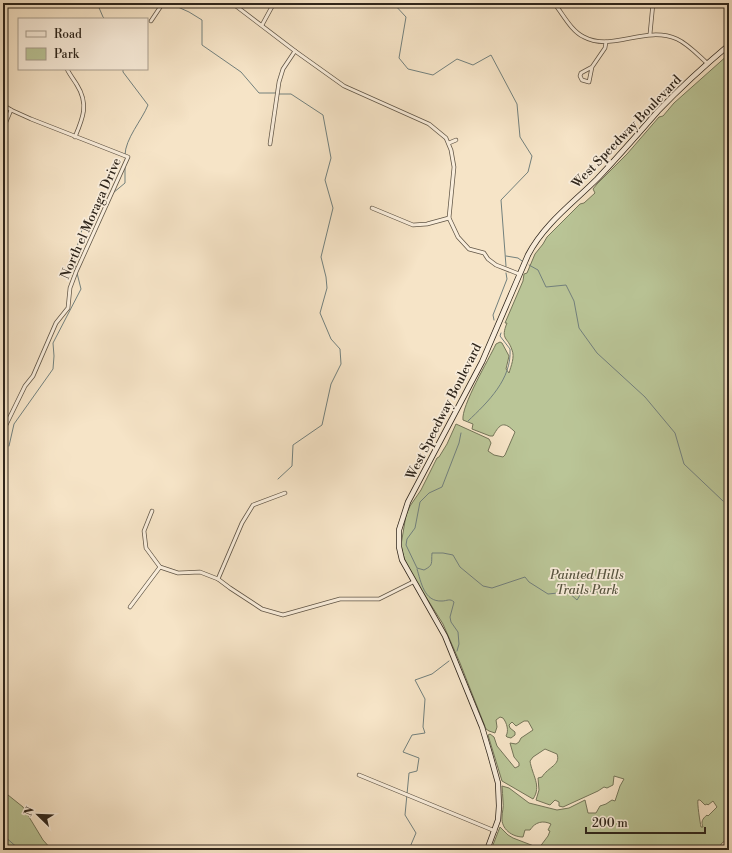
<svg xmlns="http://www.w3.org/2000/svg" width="732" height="853" viewBox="0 0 732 853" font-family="'Libre Bodoni',serif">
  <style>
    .green { fill: #bac597; stroke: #747559; fill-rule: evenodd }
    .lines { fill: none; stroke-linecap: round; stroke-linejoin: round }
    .stream { stroke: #72807d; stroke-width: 1 }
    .street-casing { stroke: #605546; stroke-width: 4.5 }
    .secondary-casing { stroke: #2e251b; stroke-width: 6 }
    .street { stroke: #f9eddb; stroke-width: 3 }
    .secondary { stroke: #f9eddb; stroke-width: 4.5 }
    .labels { text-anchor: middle; stroke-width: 3.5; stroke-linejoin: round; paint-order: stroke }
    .street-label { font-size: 13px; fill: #2e251b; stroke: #f9eddb }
    .park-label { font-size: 13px; font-style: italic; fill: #585540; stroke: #f9eddb }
  </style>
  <rect width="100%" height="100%" fill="#f6e4c7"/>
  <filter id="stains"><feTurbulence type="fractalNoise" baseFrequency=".005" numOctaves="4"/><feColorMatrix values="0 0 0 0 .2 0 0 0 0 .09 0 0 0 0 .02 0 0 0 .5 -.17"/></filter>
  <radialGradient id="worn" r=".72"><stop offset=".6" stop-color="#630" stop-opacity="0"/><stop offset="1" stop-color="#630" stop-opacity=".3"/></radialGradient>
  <!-- green -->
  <g class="green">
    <path d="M729,54v784l-7,5 -5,7h-226l9,-23 8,8 5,3 26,10 9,-12 2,-5 -2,-1 3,-6c-8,-4 -16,-2 -21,6h-5l-2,7c-11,0 -22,-8 -21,-20 0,-5 2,-10 1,-16 0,-5 -1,-10 -1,-15l7,2 20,15 28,7 12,-2 16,-8 3,13h8l4,-7 6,-2 6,-4 3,1 5,-15 4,-7 -10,-3 -1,9 -6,3 -3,-1 -6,4 -35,16 -4,-1v-4l-4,-2 -5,5 -14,-5 3,-10 -1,-12 4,-1c6,-10 19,-12 15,-23l-12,-5 -12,8 -3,4c2,14 12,25 3,38l-31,-18 -14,-46 2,-1 4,3 3,9 18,22 4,-2v-3l-5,-6 -4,-14 6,1 3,-2 2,-4 12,-8 -5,-9h-4l-8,5 -4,-4 -3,3 1,3 5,4v3l-4,3 -4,-1 -1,-1c3,-5 1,-13 -3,-18l-3,-1 -4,3 1,7 -2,6 -6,-2 -3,-2 -26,-66 -17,-39 -36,-57 -5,-16 -1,-6 5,-30 4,-9 11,-16 16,-32 2,-1 8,-13 9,-20 33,15 2,4 -3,8 6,4 9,2 2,-2 10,-23c-11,-11 -15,-9 -22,4h-3l-18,-7 1,-5 -10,-4c-2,-14 26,-61 33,-76l4,-2 2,1 7,13 -3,13 3,4c2,-7 6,-16 3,-23 -4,-13 -12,-10 -5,-27h-2l18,-42 1,-7 3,-1 8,-19 8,-10 4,-7 33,-33 4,-1 11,-10 -2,-4 4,-5 30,-30 32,-37 4,-1 11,-13zM698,800h2l5,5 2,-1 1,1 5,-4 4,6 -9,9 -1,-1c-5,4 -6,7 -4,12h-2c-1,-5 -4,-24 -3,-27z"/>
    <path d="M3,791l20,16 20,33 9,10h-49z"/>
  </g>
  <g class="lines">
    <!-- stream -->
    <g class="stream">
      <path d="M97,3l6,14 2,2"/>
      <path d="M169,3l20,9 13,8v25l39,27 18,21h17"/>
      <path d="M393,3l13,14 -7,41 9,11 25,6 24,-16 16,6 18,-10 26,49 3,33 12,19 -4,16 -27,28 5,66"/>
      <path d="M123,69v3l25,33c-6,15 -23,34 -23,50"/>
      <path d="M113,193l12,-10v-17"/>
      <path d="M506,256l12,2 4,3"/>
      <path d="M529,265l9,5 8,17 20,-2 8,16 5,27 18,25 48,44 30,36 9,31 39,37"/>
      <path d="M76,268l-2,-10 9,-32 14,-18 11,-10"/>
      <path d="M494,320l-1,-5 14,-36 -1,-6"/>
      <path d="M468,421c20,-19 44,-42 42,-72l-10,-13 1,-3"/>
      <path d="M461,433l-2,10 -17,44 -13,6 -9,9 -5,26 -8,11 -1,6 11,23 7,2c10,-5 7,-7 8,-17h11l10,2 7,12 23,19 9,2 33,-11 4,5 19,12 20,-2 9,8 5,-8h16"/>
      <path d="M9,446l5,-22 39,-55 1,-13 -1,-13 28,-54 -4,-16"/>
      <path d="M278,479l14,-13 1,-21 29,-20 9,-41 10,-20 -1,-15 -9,-10 -11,-26 7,-25 -1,-11 -5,-20 12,-49 -8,-28 6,-22 -8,-43 -32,-21h-12"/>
      <path d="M417,569c4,13 7,33 25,32 5,0 8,-3 12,1l-4,15 1,5 7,10 1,12 -2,7"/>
      <path d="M3,835l17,15"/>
      <path d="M404,850l6,-3 6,-14 -11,-18 4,-42 8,-2 2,-13 -16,-6 9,-17 13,-2 -2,-6 2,-28 -10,-19 17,-6 17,-13"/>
    </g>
    <defs>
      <g id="street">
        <path d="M232,3l63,48 49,35 85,38 17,14 5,12 3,17 -5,51 9,19 11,12 15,4 4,6 8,6 23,9"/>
        <path d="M554,3c9,11 17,28 30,34 28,15 61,-12 93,2 11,5 21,16 30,24"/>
        <path d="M151,21l12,-18"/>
        <path d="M262,25l12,-22"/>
        <path d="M650,34l3,-31"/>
        <path d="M592,67l-3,15 -7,-2 -2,-4 1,-3 11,-6 13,-19 1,-6"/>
        <path d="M67,69c3,6 7,11 10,16 12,19 6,33 -2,52"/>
        <path d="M3,105l8,5 20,9 97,38 -52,115 -6,16 -2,20 -12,15 -23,53 -8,10 -22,45"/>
        <path d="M3,129l8,-19"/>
        <path d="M449,143l7,-3"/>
        <path d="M270,144l9,-62 4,-13 12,-18"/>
        <path d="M372,208l41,17 14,-1 22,-6"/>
        <path d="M152,511l-8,20 2,17 14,19 18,6 22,-1 18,7 12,9 32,21 21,6 57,-16h39l34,-17"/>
        <path d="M218,579l24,-56 11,-18 32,-12"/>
        <path d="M130,607l30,-40"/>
        <path d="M359,775l136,56"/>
      </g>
      <g id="secondary">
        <path d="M487,850l11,-30 1,-14 -1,-23 -8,-29 -8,-27 -37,-91 -43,-76 -3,-13v-17l9,-28 74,-140 46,-107c16,-31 45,-52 69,-76 21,-22 41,-45 61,-68 22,-23 46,-45 71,-66"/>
        <path d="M728,850l1,-1"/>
      </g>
    </defs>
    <!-- street casing -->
    <use href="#street" class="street-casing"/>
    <!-- secondary casing -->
    <use href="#secondary" class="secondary-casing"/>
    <!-- street -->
    <use href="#street" class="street"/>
    <!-- secondary -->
    <use href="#secondary" class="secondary"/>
  </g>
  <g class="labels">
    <!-- street labels -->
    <g class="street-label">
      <text transform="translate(626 131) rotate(-46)" y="5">West Speedway Boulevard</text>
      <text transform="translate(90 218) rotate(-66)" y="5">North el Moraga Drive</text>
      <text transform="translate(443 411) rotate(-63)" y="5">West Speedway Boulevard</text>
    </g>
    <!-- park labels -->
    <g class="park-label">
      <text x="587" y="579">Painted Hills<tspan x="587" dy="15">Trails Park</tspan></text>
    </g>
  </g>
  <!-- margin -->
  <rect width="732" height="853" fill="none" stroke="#f6e4c7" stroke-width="16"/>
  <rect x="4" y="4" width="724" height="845" fill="none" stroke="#2e251b" stroke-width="2"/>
  <rect x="8" y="8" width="716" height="837" fill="none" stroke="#2e251b"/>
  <!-- legend -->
  <rect x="18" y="18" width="130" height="52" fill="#f9eddb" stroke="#a89d8e"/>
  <rect x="26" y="31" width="20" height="6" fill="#f9eddb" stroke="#a89d8e"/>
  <text x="54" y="38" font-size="12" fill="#2e251b">Road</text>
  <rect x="26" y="48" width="20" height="12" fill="#bac597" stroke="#a89d8e"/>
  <text x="54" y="58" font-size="12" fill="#2e251b">Park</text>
  <!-- north arrow -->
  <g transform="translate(38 815) rotate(293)" stroke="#f9eddb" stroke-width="3" paint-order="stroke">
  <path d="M0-3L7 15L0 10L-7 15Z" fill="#2e251b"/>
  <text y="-6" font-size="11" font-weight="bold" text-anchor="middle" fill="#2e251b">N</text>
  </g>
  <!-- scale -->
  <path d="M586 827v6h119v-6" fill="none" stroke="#2e251b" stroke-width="2"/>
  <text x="592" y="827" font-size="12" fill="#2e251b" stroke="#f9eddb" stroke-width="3" paint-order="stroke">200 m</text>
  <rect width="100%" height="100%" filter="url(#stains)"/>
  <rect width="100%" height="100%" fill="url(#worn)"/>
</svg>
